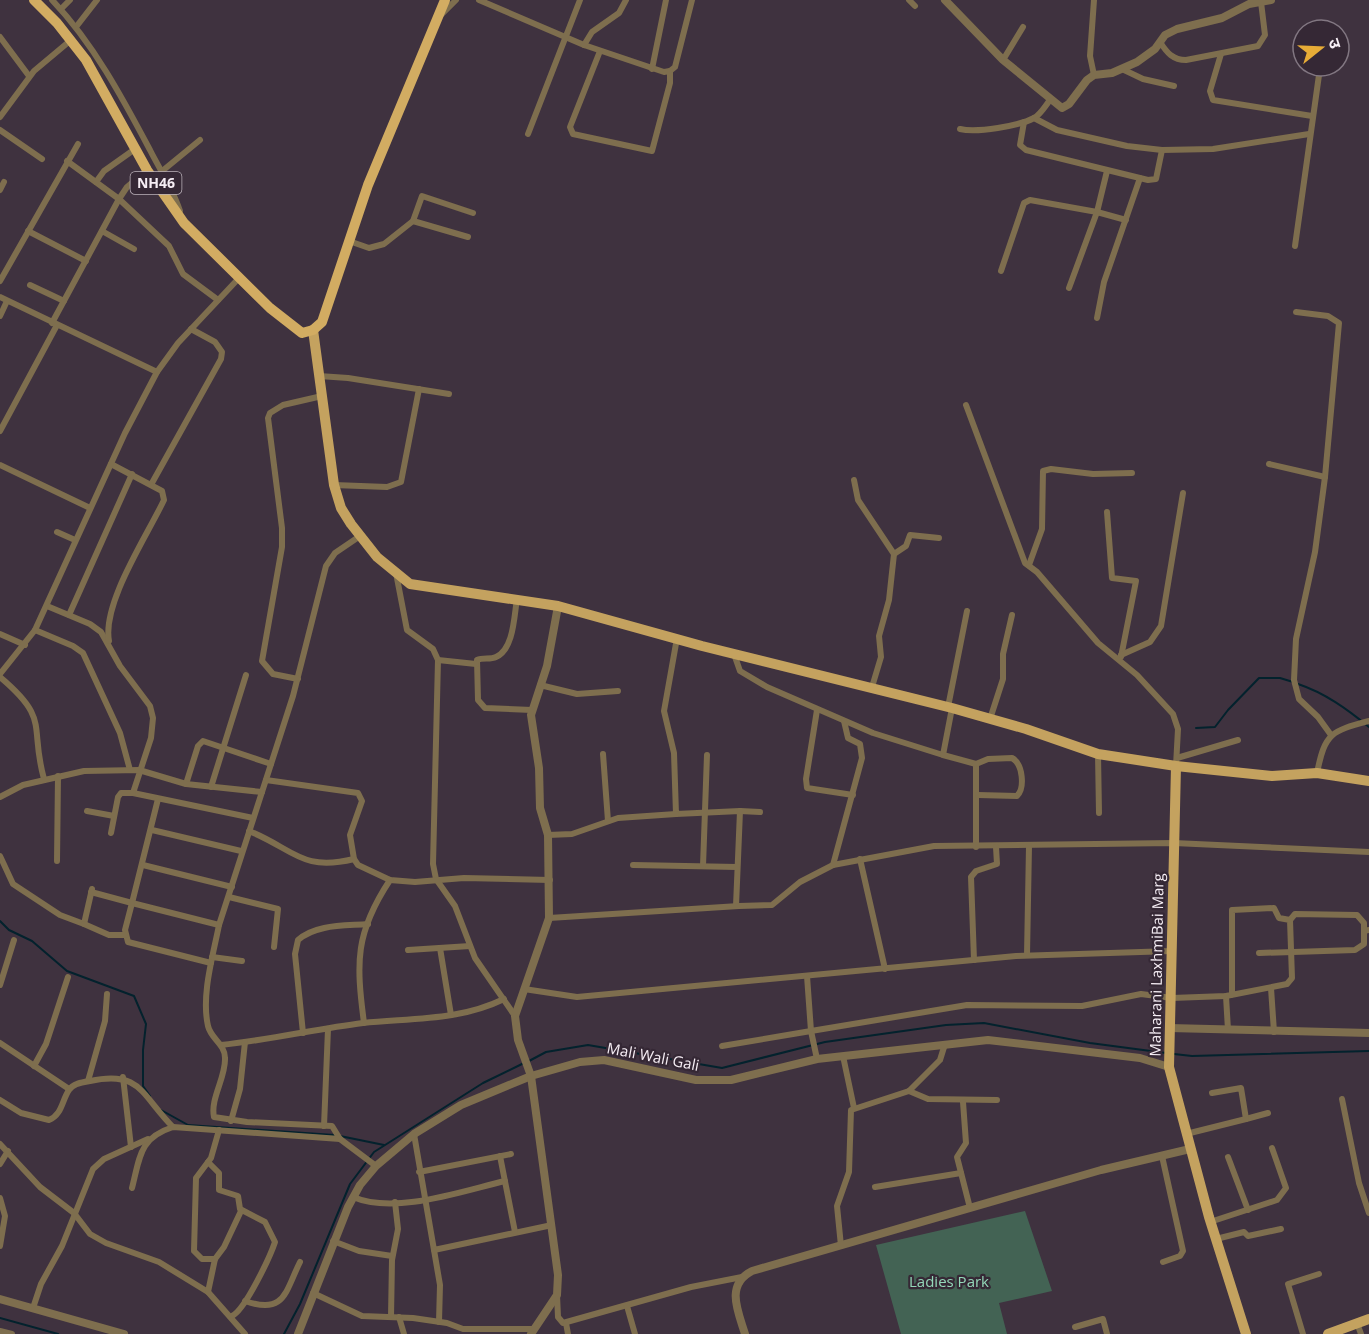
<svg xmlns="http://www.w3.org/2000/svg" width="1369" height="1334" viewBox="0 0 1369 1334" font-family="'Open Sans','Noto Sans Devanagari',sans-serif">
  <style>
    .green { fill: #436354 }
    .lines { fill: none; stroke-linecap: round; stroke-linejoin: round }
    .stream { stroke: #03222d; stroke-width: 2 }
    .minor { stroke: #7e6e4e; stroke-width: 6 }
    .tertiary { stroke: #7e6e4e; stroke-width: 8 }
    .primary { stroke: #c4a25f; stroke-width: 10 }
    .trunk { stroke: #d2ac62; stroke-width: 10 }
    .labels { text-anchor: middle; stroke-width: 4.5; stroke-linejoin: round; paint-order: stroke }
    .shield { fill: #352835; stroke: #bcb3bb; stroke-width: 1.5 }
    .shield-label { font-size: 14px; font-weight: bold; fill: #f6eef5 }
    .street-label { font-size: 15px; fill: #f6eef5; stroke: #352835 }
    .park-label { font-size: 15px; fill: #94d8b9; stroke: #352835 }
  </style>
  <rect width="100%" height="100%" fill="#3f323f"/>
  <!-- green -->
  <path class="green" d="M1025,1211l27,80 -53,12 8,31h-106l-25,-89z"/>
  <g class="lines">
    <!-- stream -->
    <g class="stream">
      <path d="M1298,684c27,9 49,25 71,43"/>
      <path d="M1196,728l19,-1 13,-17 31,-32h21l13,4"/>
      <path d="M0,921l9,9 23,11 35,30 67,25 12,28 -3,26v36l7,10"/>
      <path d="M1174,1054l18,2 177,-5"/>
      <path d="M529,1061l17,-9 42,-7 134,23 103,-26 121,-17 38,-2 106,20 76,10"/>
      <path d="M161,1110l27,15 146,10"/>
      <path d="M340,1136l44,9"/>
      <path d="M0,1318l58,16"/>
      <path d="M284,1334l16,-30 50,-120 24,-32 109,-69 41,-20"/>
    </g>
    <!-- minor -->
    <g class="minor">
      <path d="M52,0c41,43 70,97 98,150 10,20 23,39 30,61"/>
      <path d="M479,0l105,45 80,27 6,-1 5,-4 17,-67"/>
      <path d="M909,0l6,6"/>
      <path d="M61,9l9,-9"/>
      <path d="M442,14l14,-14"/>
      <path d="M76,27l21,-27"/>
      <path d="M0,37l29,39"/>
      <path d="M1160,42c7,11 13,18 26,18l72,-14 7,-11 -4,-33"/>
      <path d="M584,45l8,-13 27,-19 7,-13"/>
      <path d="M600,51l-30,76 3,7 79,17 18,-68v-12"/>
      <path d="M1221,54l-11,37 3,9 99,16"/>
      <path d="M1003,60l20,-33"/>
      <path d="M652,69l14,-69"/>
      <path d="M1122,69l21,10 31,7"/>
      <path d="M1094,75l-4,-19 4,-56"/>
      <path d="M0,117l34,-46 37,-31"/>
      <path d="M1034,118l23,12 70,16 35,4 51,-1 96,-15"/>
      <path d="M1024,122l-4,23 6,5 122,30 8,-1 6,-29"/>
      <path d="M960,129c17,4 59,-3 74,-11 7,-4 11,-12 16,-18"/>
      <path d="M0,130l42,29"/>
      <path d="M528,134l52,-134"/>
      <path d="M67,161l52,38 50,47 14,28 35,26"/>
      <path d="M161,172l39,-32"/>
      <path d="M96,182l8,-11 31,-22"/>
      <path d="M0,190l4,-8"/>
      <path d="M413,221l55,16"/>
      <path d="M28,231l58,30"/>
      <path d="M102,231l32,18"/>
      <path d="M349,241l20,7 15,-4 29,-23 9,-25 51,17"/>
      <path d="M1295,246l24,-171"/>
      <path d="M1001,271l23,-68 6,-3 67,12 29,8"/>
      <path d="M0,281l78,-137"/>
      <path d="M30,285l34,16"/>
      <path d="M1069,288l28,-76 10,-41"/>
      <path d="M0,297l157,75"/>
      <path d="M1296,312l32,4 11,7 -14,154 -10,75 -19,87 -2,41 5,19 19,18 13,18"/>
      <path d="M0,316l7,-15"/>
      <path d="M1097,318l7,-36 36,-104"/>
      <path d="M52,323l67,-124 8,-12 20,-17"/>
      <path d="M319,376l29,2 101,16"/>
      <path d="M966,405l59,158 12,9 61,71 39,32 36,39 5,15 -2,37"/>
      <path d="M0,431l57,-106"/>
      <path d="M1269,464l56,13"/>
      <path d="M0,465l90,43"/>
      <path d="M854,480l4,20 36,54 -5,46 -10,36 2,21 -9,30"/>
      <path d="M152,483l69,-124 1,-7 -7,-10 -24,-13"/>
      <path d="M334,485l53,2 14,-5 18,-93"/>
      <path d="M1107,512l5,66 24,3 -15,76"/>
      <path d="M57,532l18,8"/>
      <path d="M360,536l-25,17 -9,13 -33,130 -74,229c-6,31 -18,70 -11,101 3,13 17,18 17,32 1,19 -15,41 -11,59l33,5 85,4 8,13 36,27"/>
      <path d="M894,554l12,-8 4,-11 29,3"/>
      <path d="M1029,565l13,-36 1,-58 8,-2 42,5 39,-1"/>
      <path d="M396,573l11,57 26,19 5,11 -5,204 3,15 19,27 20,52 40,58"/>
      <path d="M517,599c-3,17 -3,50 -21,58 -6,3 -13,0 -19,3l1,40 7,8 47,2"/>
      <path d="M47,606l43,18 11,8 19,34 30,40 3,12 -2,20 -18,55 120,25"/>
      <path d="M69,615l63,-141"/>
      <path d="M35,630l38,16 10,7 37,80 10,37"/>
      <path d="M0,634l25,11"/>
      <path d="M677,638l-13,73 10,42 2,61 64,-3 -4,95"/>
      <path d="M109,641c-7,-38 38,-105 55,-141l-2,-9 -51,-27"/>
      <path d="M734,654l6,17 27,16 106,46 70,22 9,-47"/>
      <path d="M1121,655l29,-13 11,-16 22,-133"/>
      <path d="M438,660l38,4"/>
      <path d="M0,674l35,-44 90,-197 32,-61 21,-29 61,-65"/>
      <path d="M0,677c51,43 29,48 44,102"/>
      <path d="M298,679l-25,-5 -11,-13 20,-114v-19l-14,-110 2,-5 13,-8 39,-9"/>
      <path d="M540,685l37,9 41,-3"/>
      <path d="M948,707l19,-96"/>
      <path d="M817,710l-11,69 1,9 46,7"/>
      <path d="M990,719l13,-40v-25l9,-39"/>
      <path d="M603,754l5,67"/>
      <path d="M1098,754l1,59"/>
      <path d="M943,755l33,9v83"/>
      <path d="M1177,758l61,-18"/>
      <path d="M976,764l12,-5 24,-1c11,6 13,30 5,38l-39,-1"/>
      <path d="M1317,773c8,-40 14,-42 52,-52"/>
      <path d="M266,780l92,13 4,8 -12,34 4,24 4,6 32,15 25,2 49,-4 86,2"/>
      <path d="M186,784l12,-38 5,-5 68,23"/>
      <path d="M211,787l35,-112"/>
      <path d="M0,797l23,-12 61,-14 55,-1 47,14 76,8"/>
      <path d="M158,799l-26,104 87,22"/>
      <path d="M87,811l27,5"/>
      <path d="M740,811l20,1"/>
      <path d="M152,830l89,21"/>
      <path d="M249,831c45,18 52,41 105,28"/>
      <path d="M111,833l7,-36 3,-4h12"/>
      <path d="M548,835l24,-1 46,-16 58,-4"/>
      <path d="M0,856l13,28 47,31 24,9 8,-35"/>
      <path d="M860,859l25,110"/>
      <path d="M57,861l1,-85"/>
      <path d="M143,865l89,22"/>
      <path d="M633,865l104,2"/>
      <path d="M833,865l29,-107 -2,-14 -12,-6 -4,-17"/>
      <path d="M703,866l4,-111"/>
      <path d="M91,892l41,11 -7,27 3,12 83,21"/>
      <path d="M229,897l49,12 -4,38"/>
      <path d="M549,918l190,-12 33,-1 28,-23 33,-17 101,-19 240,-3 195,9"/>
      <path d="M1290,920l5,-6 62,1 7,8v8"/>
      <path d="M84,924l25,11h16"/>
      <path d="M440,948l11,67"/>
      <path d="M408,950l62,-4"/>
      <path d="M1259,953l96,-3 9,-6v-13l5,-1"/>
      <path d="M1027,955l2,-109"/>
      <path d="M212,957l30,4"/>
      <path d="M974,960l-3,-83 5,-6 21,-7 -1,-17"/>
      <path d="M0,985l14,-45"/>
      <path d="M1271,988l3,44"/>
      <path d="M524,989l53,8 439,-41 156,-5"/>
      <path d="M1226,996l2,34"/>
      <path d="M364,1023c-8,-61 -9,-90 26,-143"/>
      <path d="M303,1033l-8,-79 3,-14c18,-16 47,-14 70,-16"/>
      <path d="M0,1043l69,46"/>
      <path d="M221,1045c48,-5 95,-16 142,-22 49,-5 96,-2 141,-24"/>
      <path d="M722,1046l89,-15 -4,-55"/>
      <path d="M843,1056l11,52"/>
      <path d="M817,1059l-6,-28 156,-26 115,1 59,-12 31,4 54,-2 61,-12 5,-6 -2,-58 -11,-2 -5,-10 -42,2v85"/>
      <path d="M34,1066l12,-22 22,-67"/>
      <path d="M123,1077l8,70"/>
      <path d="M88,1081l17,-60 2,-27"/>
      <path d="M909,1091l19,8 69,1"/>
      <path d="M1342,1099l17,84 10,30"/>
      <path d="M0,1100l21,13 28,7c13,-5 13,-20 20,-30 4,-7 14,-8 21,-9 51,-11 51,14 83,46"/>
      <path d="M963,1102l3,41 -9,14 13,51"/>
      <path d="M1246,1119l22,-6"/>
      <path d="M231,1121l9,-32 5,-47"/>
      <path d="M324,1126l4,-97"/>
      <path d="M414,1134l20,116 118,-25"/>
      <path d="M1186,1134l60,-15 -5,-31 -29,5"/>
      <path d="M0,1144l40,43 34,26 16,21 16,9 53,19 49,30 37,42"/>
      <path d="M500,1156l15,76"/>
      <path d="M1162,1156l21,95 -3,5 -17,6"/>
      <path d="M1228,1157l20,53"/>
      <path d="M208,1162l11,11v17l19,6 2,13 25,13 10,20c-5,15 -30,68 -43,74"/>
      <path d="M0,1164l8,-13"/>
      <path d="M419,1172l92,-18"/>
      <path d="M875,1187l86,-14"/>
      <path d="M132,1188c8,-31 7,-50 41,-61l167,12"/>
      <path d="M353,1197c42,18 109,-6 152,-16"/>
      <path d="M0,1198l5,18 -5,30"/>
      <path d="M1210,1222l67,-22 9,-12 -14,-40"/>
      <path d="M1216,1239l28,-7 4,4 33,-7"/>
      <path d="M333,1241l26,10 33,5"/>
      <path d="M841,1246l-4,-40 12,-34 2,-62 58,-19 31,-31 5,-16"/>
      <path d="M434,1250l6,35 -1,37"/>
      <path d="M215,1259h-13l-8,-8 2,-73 15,-20 8,-28"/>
      <path d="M208,1292l7,-33 9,-12 17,-36"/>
      <path d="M313,1293l49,23 51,2 34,5 16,6h69"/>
      <path d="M557,1295l1,22 5,6 128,-36 51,-10"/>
      <path d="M245,1301c40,14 40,-9 55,-39"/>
      <path d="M627,1306l8,28"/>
      <path d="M33,1308l8,-24 21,-38 31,-77 11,-10 44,-20"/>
      <path d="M391,1317l1,-57 6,-31 -3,-27"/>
      <path d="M399,1317l5,17"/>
      <path d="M566,1323l2,11"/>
      <path d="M1357,1323l4,11"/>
      <path d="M1075,1327l28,-8 4,15"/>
      <path d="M0,1331l12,3"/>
      <path d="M1303,1334l-15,-50 31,-10"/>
    </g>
    <!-- tertiary -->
    <g class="tertiary">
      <path d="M945,0l58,60 59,48 7,-4 18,-24 7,-5 18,-2 25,-11 18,-13 10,-14 12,-6 45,-11 27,-14 22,-4"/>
      <path d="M1169,1028l200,5"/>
      <path d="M0,1299l124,35"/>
      <path d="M298,1334l50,-127 12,-22 16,-19 38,-32 47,-29 70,-29 49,-14 24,-2 92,20h35l86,-21 171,-19 152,18 29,9"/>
      <path d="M531,1334l26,-39 1,-20 -27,-199 -13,-36 -3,-24 34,-98 -1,-83 -8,-27 -1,-40 -8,-53 16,-49 11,-60"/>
      <path d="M745,1334c-7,-23 -20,-49 7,-63l349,-101 89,-21"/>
    </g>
    <!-- primary -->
    <g class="primary">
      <path d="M313,330l21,155 7,23 10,16 26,33 33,27 148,22 144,40 250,62 74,21 72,25 78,12 96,10 45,-3 52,8"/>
      <path d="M1176,766l-7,301 40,150 37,117"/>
      <path d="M1328,1334l41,-15"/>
    </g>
    <!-- trunk -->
    <path class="trunk" d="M34,0l23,23 29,37 61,110 37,53 86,85 32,25 11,-3 9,-8 46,-137 77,-185"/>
  </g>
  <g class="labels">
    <!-- shield labels -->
    <rect class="shield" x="130.5" y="172" width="51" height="22" rx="4.5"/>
    <g class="shield-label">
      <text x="156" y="188">NH46</text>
    </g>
    <!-- street labels -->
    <g class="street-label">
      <text transform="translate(1157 965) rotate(-89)" y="5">Maharani LaxhmiBai Marg</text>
      <text transform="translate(653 1057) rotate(11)" y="5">Mali Wali Gali</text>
    </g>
    <!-- park labels -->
    <g class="park-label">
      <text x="949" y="1287">Ladies Park</text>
    </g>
  </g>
  <!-- north arrow -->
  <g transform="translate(1321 48) rotate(72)"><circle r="28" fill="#352835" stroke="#827782" stroke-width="1.5"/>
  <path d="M0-4.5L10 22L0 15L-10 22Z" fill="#e7ac37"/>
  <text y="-9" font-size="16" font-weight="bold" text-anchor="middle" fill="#f6eef5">उ</text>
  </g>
</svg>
